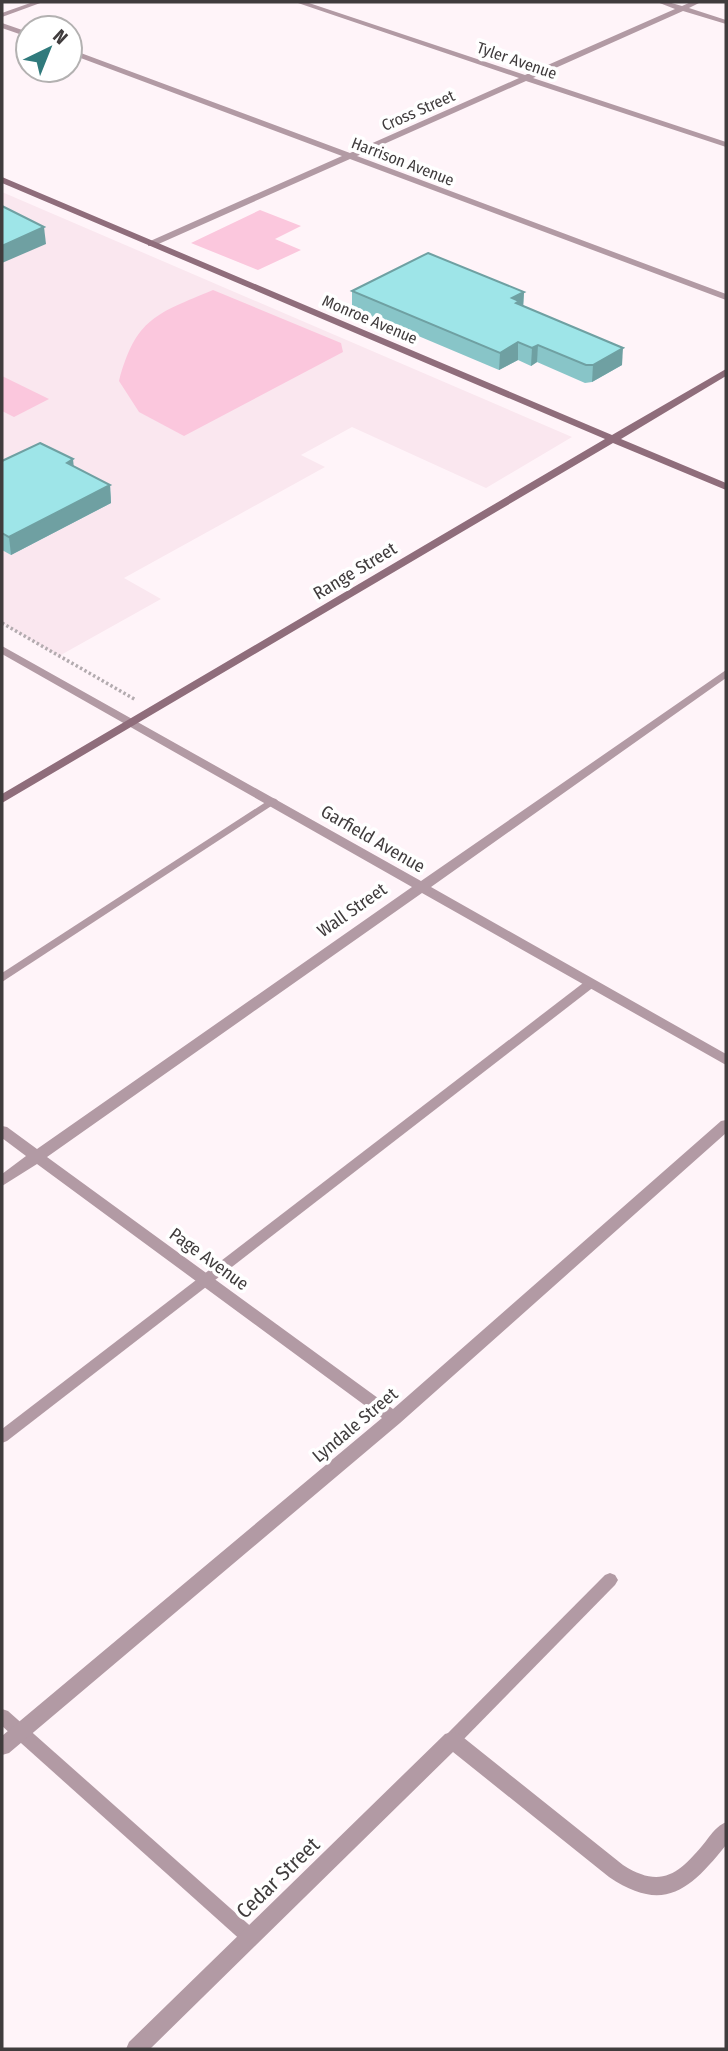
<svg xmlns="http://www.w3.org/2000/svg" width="728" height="2051" viewBox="0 0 728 2051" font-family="'Fira Sans Condensed',sans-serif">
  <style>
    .built { fill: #fae7ef }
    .green { fill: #fbc7dd }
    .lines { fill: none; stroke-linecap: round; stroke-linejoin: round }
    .path { stroke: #b3abaf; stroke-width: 3.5; stroke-dasharray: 2.5 2.5; stroke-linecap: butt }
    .lane { fill: #b29aa4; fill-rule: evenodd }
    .street { fill: #b29aa4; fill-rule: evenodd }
    .secondary { fill: #8f6d7b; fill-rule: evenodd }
    .wall { fill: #88c5c8 }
    .shaded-wall { fill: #6fa0a2 }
    .building { fill: #9ee5e8; stroke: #6fa0a2; stroke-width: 2 }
    .labels { text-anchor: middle; stroke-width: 7; stroke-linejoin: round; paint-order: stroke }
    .far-street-label { font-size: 16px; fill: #403c3d; stroke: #fff }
    .street-label { font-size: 18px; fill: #403c3d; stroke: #fff }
    .near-street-label { font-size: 21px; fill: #403c3d; stroke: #fff }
  </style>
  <rect width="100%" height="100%" fill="#fff4f9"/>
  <!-- built -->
  <path class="built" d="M2,192l570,245 -86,51 -134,-61 -51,28 24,12 -201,111 37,21 -102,57 -57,-33z"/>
  <!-- green -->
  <g class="green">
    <path d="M260,210l41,16 -26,13 26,11 -43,20 -67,-27z"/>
    <path d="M213,290l128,53 2,9 -159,84 -45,-24 -20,-31c17,-63 37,-67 94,-91z"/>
    <path d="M2,376l47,23 -35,18 -12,-6z"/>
  </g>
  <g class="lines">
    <!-- path -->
    <path class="path" d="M2,623l134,77"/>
    <!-- lane -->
    <g class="lane">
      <path d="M272,798l4,1 2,2 -2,2 -274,179v-9z"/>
      <path d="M591,979l6,4 -2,3 -588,455 -5,2v-14l585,-449z"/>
      <path d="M610,1573l5,2 3,5 -3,5 -157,160 -6,2 -6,-2 -2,-5 2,-5 159,-160z"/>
      <path d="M2,1709l6,2 248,220 3,6 -3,6 -6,2 -6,-2 -242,-217z"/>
    </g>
    <!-- street -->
    <g class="street">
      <path d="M33,2h10l-41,15v-4z"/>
      <path d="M295,2h11l219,73 150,-66 -18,-7h11l14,4 9,-4h10l-12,6 37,12v4l-43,-13 -150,67 193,64v5l-200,-66 -169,75 369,138v6l-376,-141 -196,87h-6v-4l194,-86 -272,-102v-5l280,104 169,-75z"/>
      <path d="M2,23l26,9v5l-26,-9z"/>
      <path d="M2,646l419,235 305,-211v8l-295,209 295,167v11l-304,-172 -375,264 346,252 328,-288 5,-1v13l-326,290 -391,330 -7,2v-19l380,-318 -345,-254 -35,22v-12l24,-18 -24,-18v-12l5,1 30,22 375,-262 -410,-233z"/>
      <path d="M452,1732l7,2 164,131c39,25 57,8 83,-24 6,-8 11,-15 20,-19v23c-36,45 -62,69 -117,32l-156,-125 -303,297h-24l3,-7 316,-308z"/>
    </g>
    <!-- secondary -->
    <path class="secondary" d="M2,177l610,258 114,-66v7l-105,63 105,44v7l-113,-47 -611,360v-9l603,-355 -603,-256z"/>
  </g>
  <!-- wall -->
  <g class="wall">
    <path d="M352,291l172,1 -1,14 99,59 -30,17 -7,1 -48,-21 -6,4 -13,-6 -19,10 -147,-62z"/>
    <path d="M2,461l72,5 36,19 1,18 -100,52 -9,-5z"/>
  </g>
  <!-- shaded-wall -->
  <g class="shaded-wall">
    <path d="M44,227l2,17 -44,19v-17z"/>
    <path d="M524,292l-1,17 -11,-11z"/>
    <path d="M518,342v18l-19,10 1,-17z"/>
    <path d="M538,345l-1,17 -6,4 1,-18z"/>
    <path d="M623,348l-1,17 -30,17 1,-17z"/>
    <path d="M73,459l2,19 -8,-15z"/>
    <path d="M110,485l1,18 -100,52 -2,-18z"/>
  </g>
  <!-- building -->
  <g class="building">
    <path d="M2,206l42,21 -42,19z"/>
    <path d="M428,253l96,39 -12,6 7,3 -3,2 107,45 -30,17h-7l-48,-20 -6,3 -14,-6 -18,11 -148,-62z"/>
    <path d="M40,443l33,16 -6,4 43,22 -101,52 -7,-4v-72z"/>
  </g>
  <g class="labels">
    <!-- far-street labels -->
    <g class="far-street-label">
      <text transform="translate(517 60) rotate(19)" y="6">Tyler Avenue</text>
      <text transform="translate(418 110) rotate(-24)" y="6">Cross Street</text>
      <text transform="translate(403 161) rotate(21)" y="6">Harrison Avenue</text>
      <text transform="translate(370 319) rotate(23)" y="6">Monroe Avenue</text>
    </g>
    <!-- street labels -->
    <g class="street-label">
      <text transform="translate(355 571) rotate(-31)" y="6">Range Street</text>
      <text transform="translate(373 839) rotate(30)" y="6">Garfield Avenue</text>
      <text transform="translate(352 910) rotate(-35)" y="6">Wall Street</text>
      <text transform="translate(209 1259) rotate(36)" y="6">Page Avenue</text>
      <text transform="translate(355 1425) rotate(-40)" y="6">Lyndale Street</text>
    </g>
    <!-- near-street labels -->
    <g class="near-street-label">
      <text transform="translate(278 1878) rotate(-44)" y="7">Cedar Street</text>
    </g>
  </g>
  <!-- border -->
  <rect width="728" height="2051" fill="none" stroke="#403c3d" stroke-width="7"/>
  <!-- north arrow -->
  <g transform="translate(49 49) rotate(43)"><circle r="33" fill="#ffffff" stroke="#b3b1b1" stroke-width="2"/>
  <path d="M0-5L12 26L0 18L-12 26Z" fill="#307a7c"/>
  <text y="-10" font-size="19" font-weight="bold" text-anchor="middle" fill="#403c3d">N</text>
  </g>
</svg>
